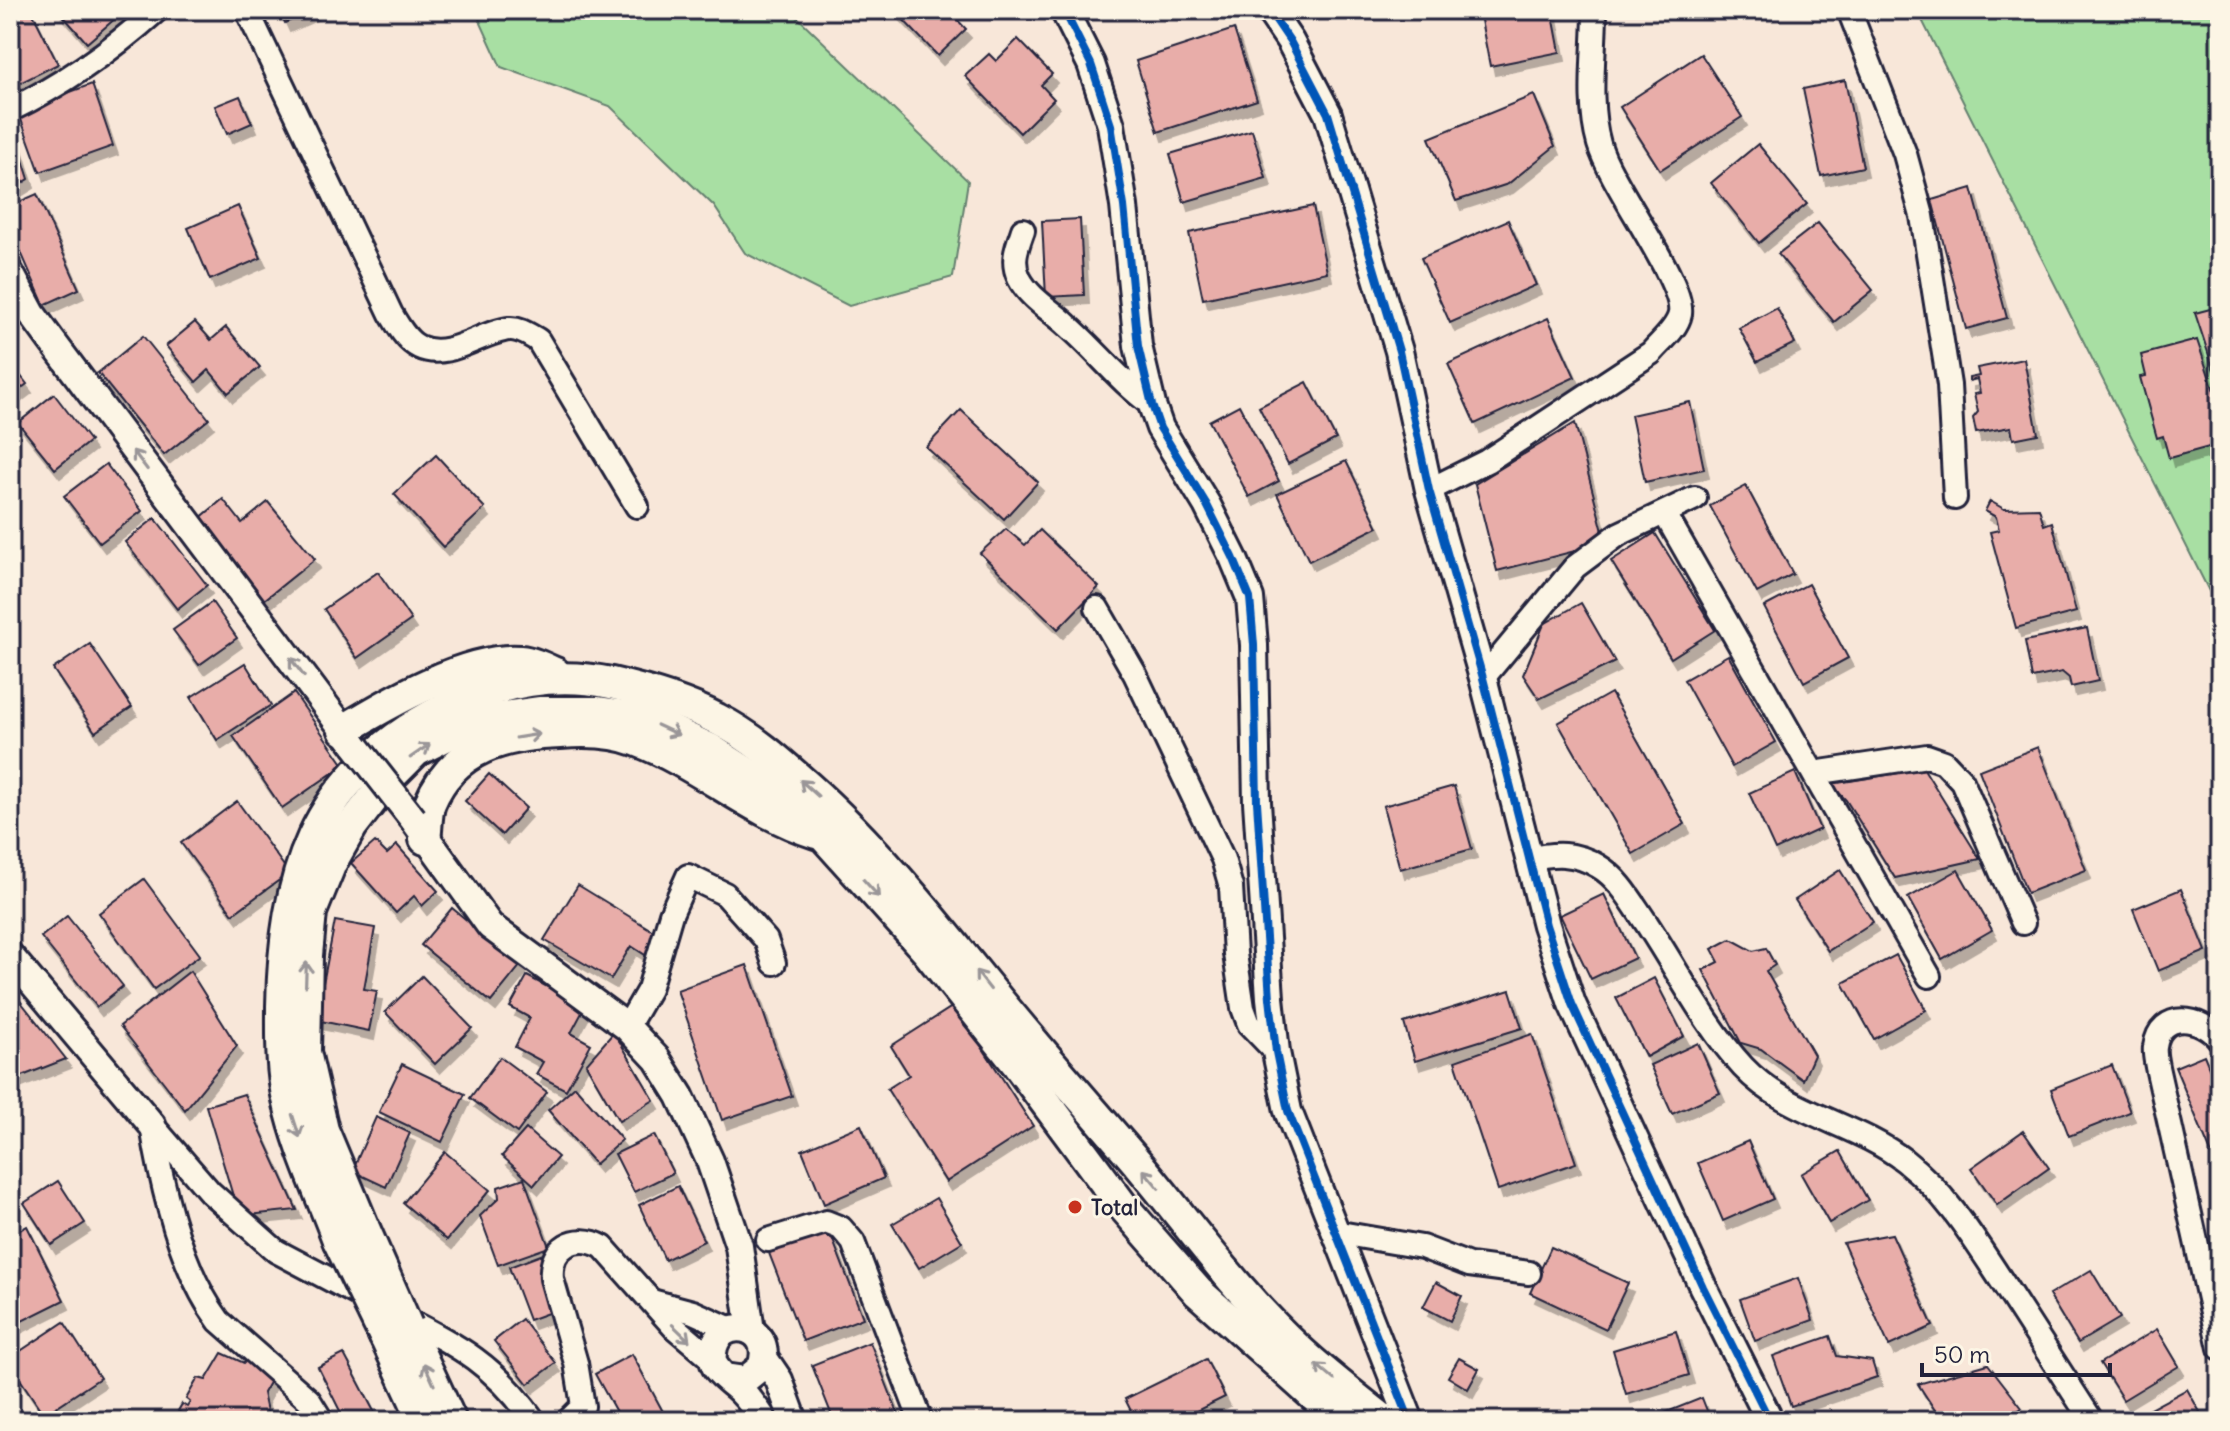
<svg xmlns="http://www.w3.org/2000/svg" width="2230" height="1431" viewBox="0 0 2230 1431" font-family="Delius,sans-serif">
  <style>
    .green { fill: #a8dfa3; stroke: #65806f; stroke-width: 2 }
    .building { fill: #e8ada9; stroke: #22223b; stroke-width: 2; filter: url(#shadow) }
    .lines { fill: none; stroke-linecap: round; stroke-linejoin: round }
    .minor-casing { stroke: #22223b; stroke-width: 28 }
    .tertiary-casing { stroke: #22223b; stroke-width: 32 }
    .secondary-casing { stroke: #22223b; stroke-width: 36 }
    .minor { stroke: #fcf5e5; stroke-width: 22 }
    .tertiary { stroke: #fcf5e5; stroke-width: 26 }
    .secondary { stroke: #fcf5e5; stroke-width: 30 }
    .tertiary-bridge-casing { stroke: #22223b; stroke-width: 32; stroke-linecap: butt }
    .secondary-bridge-casing { stroke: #22223b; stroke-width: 36; stroke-linecap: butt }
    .tertiary-bridge { stroke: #fcf5e5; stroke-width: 26 }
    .secondary-bridge { stroke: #fcf5e5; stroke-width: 30 }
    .cycleway-casing { stroke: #fcf5e5; stroke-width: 13 }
    .cycleway { stroke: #0057b8; stroke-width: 8 }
    .oneway { stroke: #9a9698 }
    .poi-dot { fill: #c8321e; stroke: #fcf5e5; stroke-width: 3 }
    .labels { text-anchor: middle; stroke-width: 6; stroke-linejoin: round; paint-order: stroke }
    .poi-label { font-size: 22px; font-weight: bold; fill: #22223b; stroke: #fcf5e5; text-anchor: start }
  </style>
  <defs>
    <filter id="shadow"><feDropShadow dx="5" dy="9" stdDeviation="0" flood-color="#0004"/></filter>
  </defs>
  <rect width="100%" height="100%" fill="#f8e7d9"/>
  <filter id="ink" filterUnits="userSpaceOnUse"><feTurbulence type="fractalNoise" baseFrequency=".0125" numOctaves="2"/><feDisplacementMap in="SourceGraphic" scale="16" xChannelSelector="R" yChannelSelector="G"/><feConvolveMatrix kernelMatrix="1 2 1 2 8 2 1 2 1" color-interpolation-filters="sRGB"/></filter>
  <g filter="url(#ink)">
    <!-- green -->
    <g class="green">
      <path d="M475,10h315l178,171 -15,96 -104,29 -104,-53 -31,-47 -104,-100 -109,-39z"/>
      <path d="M1917,10h303v604l-2,-5z"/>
    </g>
    <!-- building -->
    <g class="building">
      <path d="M10,10h21l27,54 -48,24z"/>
      <path d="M58,10h67l-38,33z"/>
      <path d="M279,10h35l-29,13z"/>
      <path d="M894,10h61l-4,3 15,16 -28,27z"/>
      <path d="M1479,10h73l8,42 -70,14z"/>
      <path d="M1234,29l23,71 -99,32 -22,-71z"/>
      <path d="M1018,39l34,35 -11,11 13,14 -34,34 -55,-57 24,-22 7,7z"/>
      <path d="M1701,54l41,63 -82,53 -40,-63z"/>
      <path d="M1845,80l18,87 -42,9 -18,-87z"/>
      <path d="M92,84l21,62 -73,26 -22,-61z"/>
      <path d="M1534,95l21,51 -47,38 -52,17 -27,-63z"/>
      <path d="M240,96l12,27 -25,11 -12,-28z"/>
      <path d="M11,122l18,57 -19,12v-68z"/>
      <path d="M1252,130l14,48 -82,24 -14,-48z"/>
      <path d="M1758,144l49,60 -48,39 -48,-60z"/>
      <path d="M1972,188l35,130 -41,11 -34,-129z"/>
      <path d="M37,194l42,95 -35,16 -34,-78v-21z"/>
      <path d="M238,206l23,52 -51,22 -22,-52z"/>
      <path d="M1313,206l14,66 -124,27 -14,-66z"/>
      <path d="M1080,219l4,76 -38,2 -4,-76z"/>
      <path d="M1508,220l28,65 -86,38 -29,-65z"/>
      <path d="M1818,223l55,67 -39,32 -56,-68z"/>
      <path d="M1777,308l18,35 -38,19 -18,-34z"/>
      <path d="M2214,308h6v81l-25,-76z"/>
      <path d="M1548,318l27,59 -100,47 -27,-60z"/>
      <path d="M195,322l16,18 15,-13 34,40 -32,26 -19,-23 -13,12 -30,-36z"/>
      <path d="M143,336l66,83 -45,36 -66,-82z"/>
      <path d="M2197,340l23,69v35l-51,14 -6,-22 -6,2 -17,-61 6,-1 -5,-21z"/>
      <path d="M2024,359l14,75 -25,5 -2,-12 -35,6 -3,-15 5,-6 -4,-18 6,-1 -3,-14 -8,2v-3l10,-2 -2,-8z"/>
      <path d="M10,362l17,22 -17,13z"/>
      <path d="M1307,382l29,57 -48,25 -29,-57z"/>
      <path d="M54,394l36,47 -35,28 -37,-46z"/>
      <path d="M1690,402l14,67 -59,13 -14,-67z"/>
      <path d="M1239,405l40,76 -30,16 -40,-76z"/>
      <path d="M961,410l77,72 -34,37 -78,-72z"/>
      <path d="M1575,423l31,120 -109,28 -22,-87z"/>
      <path d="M436,455l49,53 -42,39 -49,-53z"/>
      <path d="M1346,461l32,66 -69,34 -32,-67z"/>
      <path d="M106,464l36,47 -42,32 -36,-47z"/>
      <path d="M1746,486l47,88 -36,19 -47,-87z"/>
      <path d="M223,499l19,24 26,-21 47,57 -51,41 -65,-81z"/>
      <path d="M1990,501l14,8 35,-1 5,17 8,-3 24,90 -60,16 -26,-96 9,-2 -3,-13 -11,-6z"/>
      <path d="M155,518l52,67 -30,24 -52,-67z"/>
      <path d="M1006,529l19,16 15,-15 59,57 -41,42 -78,-76z"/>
      <path d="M1655,533l60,97 -44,28 -60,-97z"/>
      <path d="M378,572l33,48 -54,38 -33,-49z"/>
      <path d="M1808,584l40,74 -44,24 -40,-75z"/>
      <path d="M212,602l25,36 -38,27 -26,-35z"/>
      <path d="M1581,603l34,59 -76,37 -16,-24 21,-51z"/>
      <path d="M2087,628l11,53 -27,6 -2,-9 -7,-6 -30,6 -7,-37z"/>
      <path d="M90,644l42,63 -37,25 -42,-63z"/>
      <path d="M1728,655l48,87 -44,25 -48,-87z"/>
      <path d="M245,663l26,42 -54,35 -26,-43z"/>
      <path d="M294,693l50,72 -62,43 -49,-72z"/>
      <path d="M1611,693l74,131 -52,30 -75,-131z"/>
      <path d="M2038,747l48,123 -59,23 -48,-123z"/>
      <path d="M1924,769l56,90 -85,19 -49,-78 -15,-16z"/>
      <path d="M1795,772l25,57 -45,21 -26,-57z"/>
      <path d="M489,774l37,34 -24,27 -37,-34z"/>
      <path d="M1454,786l18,63 -72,20 -17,-63z"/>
      <path d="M237,801l52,72 -56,41 -52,-71z"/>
      <path d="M375,842l12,12 10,-9 41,46 -16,15 -8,-10 -18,17 -45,-50z"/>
      <path d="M1840,870l33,52 -45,29 -33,-51z"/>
      <path d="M1958,870l34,60 -50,29 -34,-61z"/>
      <path d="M144,879l56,76 -46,34 -55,-76z"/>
      <path d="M578,885l85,52 -13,21 -19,-12 -20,33 -67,-39z"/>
      <path d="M2181,889l25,62 -48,20 -25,-62z"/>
      <path d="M1604,894l31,64 -44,21 -31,-64z"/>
      <path d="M452,908l69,57 -30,37 -70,-57z"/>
      <path d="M67,916l56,70 -26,21 -56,-70z"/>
      <path d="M335,921l40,7 -11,61 13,2 -8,40 -53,-11z"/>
      <path d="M1731,939l22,12 13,-3 9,17 -9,6 48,84 -11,25 -42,-31 -20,-6 -38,-73 16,-8 -7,-13z"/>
      <path d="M1896,955l30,55 -52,29 -31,-56z"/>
      <path d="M747,965l45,131 -70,24 -45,-130z"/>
      <path d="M190,971l47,75 -52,64 -65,-84z"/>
      <path d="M422,976l50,52 -37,36 -50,-52z"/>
      <path d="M527,976l58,31 -14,26 20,11 -25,46 -30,-16 7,-12 -28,-15 15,-29 -20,-11z"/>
      <path d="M1654,978l30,58 -38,21 -30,-59z"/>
      <path d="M10,988l56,71 -54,21 -2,-2z"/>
      <path d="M1510,990l12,38 -107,33 -11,-38z"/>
      <path d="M955,1005l78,121 -87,56 -59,-93 22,-14 -18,-29z"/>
      <path d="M614,1032l40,68 -35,21 -33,-57z"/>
      <path d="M1532,1034l44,129 -78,27 -43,-129z"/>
      <path d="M1698,1043l22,50 -48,21 -22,-49z"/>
      <path d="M2204,1055l16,39v72l-3,1 -42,-100z"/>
      <path d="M500,1057l47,35 -30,41 -47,-35z"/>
      <path d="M402,1064l63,30 -23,48 -63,-30z"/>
      <path d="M2112,1065l18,47 -61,24 -18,-47z"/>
      <path d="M575,1086l47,54 -27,24 -47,-54z"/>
      <path d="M244,1094l53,116 -58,6 -33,-110z"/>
      <path d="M376,1117l34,16 -24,54 -34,-16z"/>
      <path d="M861,1125l23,53 -60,26 -22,-54z"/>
      <path d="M526,1129l32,28 -24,28 -32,-29z"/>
      <path d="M2023,1131l26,37 -52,37 -26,-37z"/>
      <path d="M654,1135l19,38 -39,19 -19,-38z"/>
      <path d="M1748,1141l25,58 -50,22 -25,-58z"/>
      <path d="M1840,1151l28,49 -39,23 -28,-49z"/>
      <path d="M445,1152l45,38 -43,50 -44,-37z"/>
      <path d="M524,1178l25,69 -51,18 -18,-49 19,-18 -1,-11z"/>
      <path d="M58,1181l27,42 -34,22 -27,-42z"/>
      <path d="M678,1186l26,55 -39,19 -26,-55z"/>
      <path d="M936,1198l26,44 -43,26 -27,-44z"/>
      <path d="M27,1226l37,74 -54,27v-92z"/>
      <path d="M829,1230l34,88 -60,23 -34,-88z"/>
      <path d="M1892,1234l41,92 -44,20 -46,-103z"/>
      <path d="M1551,1247l77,36 -22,46 -76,-36z"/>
      <path d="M541,1255l7,58 -19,7 -20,-53z"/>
      <path d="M2091,1270l29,48 -42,25 -29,-48z"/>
      <path d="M1798,1278l15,42 -58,21 -15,-42z"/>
      <path d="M1436,1282l26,14 -12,25 -27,-14z"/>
      <path d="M522,1319l34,44 -28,21 -34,-43z"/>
      <path d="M64,1322l36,56 -56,37 -34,-51v-6z"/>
      <path d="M2157,1329l22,37 -56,34 -23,-37z"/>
      <path d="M1676,1331l13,44 -63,19 -13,-44z"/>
      <path d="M1830,1336l7,20 35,5 5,16 -86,29 -18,-50z"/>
      <path d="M870,1342l31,79h-67l-22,-56z"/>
      <path d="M222,1353l22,10 3,-4 13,8 -3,4 14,8 -8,14 5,23 9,5h-98l4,-7 -5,-3 4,-7 5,3 3,-5 -4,-3 12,-21 8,2z"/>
      <path d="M344,1354l35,67h-34l-27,-54z"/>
      <path d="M632,1354l36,67h-47l-26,-47z"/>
      <path d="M1459,1358l20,11 -11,20 -20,-12z"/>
      <path d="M1206,1359l19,38 -49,24h-40l-11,-22z"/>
      <path d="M1988,1364l34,44 -22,13h-58l-24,-37z"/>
      <path d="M2187,1389l18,32h-70l-2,-3z"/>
      <path d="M1702,1398l9,23h-64v-1z"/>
      <path d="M1048,1410l5,11h-29z"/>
    </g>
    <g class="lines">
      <defs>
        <g id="minor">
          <path d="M247,10l144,304c7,11 15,27 28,33 29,14 62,-15 90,-18 11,-1 20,6 29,11l99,166"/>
          <path d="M1849,10l56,144 17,62 27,169 6,113"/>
          <path d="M10,110c55,-26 102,-60 147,-100"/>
          <path d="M1023,230c-6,17 -12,31 -4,48 10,20 32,32 48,47 30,26 53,57 85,80"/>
          <path d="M1429,490l58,-29 164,-108c9,-11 26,-24 29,-39 5,-32 -69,-128 -81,-170 -12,-42 -4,-91 -4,-134"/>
          <path d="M1665,514l264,462"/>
          <path d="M1097,608l38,66 88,185 8,28 4,67 8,54 6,16 27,28"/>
          <path d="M1483,678l92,-111 44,-33 76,-36"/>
          <path d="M1814,773l113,-17 17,6 18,19 61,142"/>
          <path d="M1528,859c26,-6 47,-7 70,7 21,12 34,36 47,55 32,48 59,103 98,146 45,48 112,55 162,94 42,33 69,78 98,122 30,46 59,92 89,138"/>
          <path d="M627,1027l22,-38 22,-75 17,-38 37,18 41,46 8,23"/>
          <path d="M2220,1040c-18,-24 -60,-31 -65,7 -1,6 1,14 2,20l63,281"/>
          <path d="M152,1125l58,67 66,59 93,49"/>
          <path d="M152,1126c10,62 29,144 67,195l90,79 13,21"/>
          <path d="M1334,1232l88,15 47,18 60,8"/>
          <path d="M768,1240l58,-18 15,6 12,14 68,179"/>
          <path d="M652,1301l41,11 38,17"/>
          <path d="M400,1316c58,29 96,50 134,105"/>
          <path d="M568,1421l15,-15 -7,-43 -24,-84c-3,-32 24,-47 51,-32l71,80 39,33"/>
        </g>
        <g id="tertiary">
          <path d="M1064,10l27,54 20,61 13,81 14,140 14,59 8,23 47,77 26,52 17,41 4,47 3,157 13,196 6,54 12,59 122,310"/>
          <path d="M1269,10l21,31 38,73 71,237 30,139 54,188 63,247 26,79 131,283 67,134"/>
          <path d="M10,273l22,41 19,26 304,405"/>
          <path d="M415,822l75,104 137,101 30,32 23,37 30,65 29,85 12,85"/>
          <path d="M10,956l142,169"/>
          <path d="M764,1358l15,22 15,41"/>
          <path d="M725,1377l20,3 16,-13c16,-44 -45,-53 -48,-14 -1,6 1,13 5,17 6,8 16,14 23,21 9,9 16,19 23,30"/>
        </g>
        <g id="secondary">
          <path d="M344,730c44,-27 123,-73 176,-69 12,1 24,7 35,12"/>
          <path d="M425,839c2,-11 1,-26 5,-36 23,-56 75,-68 130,-70 26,-2 54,-2 78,8 63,24 113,71 178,92"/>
          <path d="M364,1228l-41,-98 -18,-78 2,-97 4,-43 20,-49 21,-37 38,-49 26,-26 59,-30 64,-9h59l48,7 64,30 85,55 132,147 91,114 103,139 77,88 144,129"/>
          <path d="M338,1240c-17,-46 -40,-93 -50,-141 -7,-29 -6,-63 -6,-93 2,-129 31,-225 149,-290 56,-31 117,-46 180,-33 35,8 74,19 106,36 34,17 62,42 90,67 72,64 132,141 193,216 45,55 93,109 140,164 51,61 99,129 159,184 27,25 57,48 86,71"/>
          <path d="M407,1326l44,95"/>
          <path d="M385,1337l39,84"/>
        </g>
      </defs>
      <!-- minor casing -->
      <use href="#minor" class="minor-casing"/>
      <!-- tertiary casing -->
      <use href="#tertiary" class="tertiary-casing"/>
      <!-- secondary casing -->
      <use href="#secondary" class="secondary-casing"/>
      <!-- minor -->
      <use href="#minor" class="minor"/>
      <!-- tertiary -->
      <use href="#tertiary" class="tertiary"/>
      <!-- secondary -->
      <use href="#secondary" class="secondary"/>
      <defs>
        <path id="tertiary-bridge" d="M355,745l58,74"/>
        <g id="secondary-bridge">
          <path d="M364,1228l43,98"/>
          <path d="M338,1240l47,97"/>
        </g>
      </defs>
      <!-- tertiary-bridge casing -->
      <use href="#tertiary-bridge" class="tertiary-bridge-casing"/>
      <!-- secondary-bridge casing -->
      <use href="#secondary-bridge" class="secondary-bridge-casing"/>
      <!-- tertiary-bridge -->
      <use href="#tertiary-bridge" class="tertiary-bridge"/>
      <!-- secondary-bridge -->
      <use href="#secondary-bridge" class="secondary-bridge"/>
      <defs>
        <g id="cycleway">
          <path d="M1064,10l27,54 20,61 13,81 14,140 14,59 8,23 47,77 26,52 17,41 4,47 3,157 13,196 6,54 12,59 122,310"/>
          <path d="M1269,10l21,31 38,73 71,237 30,139 54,188 63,247 26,79 131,283 67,134"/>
        </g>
      </defs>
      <!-- cycleway casing -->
      <use href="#cycleway" class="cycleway-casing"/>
      <!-- cycleway -->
      <use href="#cycleway" class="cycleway"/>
    </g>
    <!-- one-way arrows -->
    <defs><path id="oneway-shaft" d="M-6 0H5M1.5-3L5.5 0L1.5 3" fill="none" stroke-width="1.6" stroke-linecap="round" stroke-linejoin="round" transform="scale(2)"/></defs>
    <g class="oneway">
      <use href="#oneway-shaft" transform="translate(140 460) rotate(-127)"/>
      <use href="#oneway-shaft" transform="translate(297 667) rotate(-127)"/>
      <use href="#oneway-shaft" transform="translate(668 730) rotate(25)"/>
      <use href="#oneway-shaft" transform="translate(528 736) rotate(-9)"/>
      <use href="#oneway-shaft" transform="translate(420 751) rotate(-35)"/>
      <use href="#oneway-shaft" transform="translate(809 788) rotate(-138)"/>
      <use href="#oneway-shaft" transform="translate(871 888) rotate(48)"/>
      <use href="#oneway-shaft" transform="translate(306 974) rotate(-88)"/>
      <use href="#oneway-shaft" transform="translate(983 980) rotate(-128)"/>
      <use href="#oneway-shaft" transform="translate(296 1126) rotate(72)"/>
      <use href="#oneway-shaft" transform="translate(1151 1179) rotate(-130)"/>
      <use href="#oneway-shaft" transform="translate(681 1333) rotate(44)"/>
      <use href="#oneway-shaft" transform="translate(1325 1372) rotate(-140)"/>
      <use href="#oneway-shaft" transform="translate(429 1374) rotate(-115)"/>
    </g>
  </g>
  <!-- markers -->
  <circle class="poi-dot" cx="1075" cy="1207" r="8"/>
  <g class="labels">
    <!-- poi labels -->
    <g class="poi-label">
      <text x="1091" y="1215">Total</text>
    </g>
  </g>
  <!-- margin -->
  <rect width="2230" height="1431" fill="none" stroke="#fcf5e5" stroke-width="40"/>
  <rect x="20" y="20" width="2190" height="1391" fill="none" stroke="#22223b" stroke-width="3" filter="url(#ink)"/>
  <!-- scale -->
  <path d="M1922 1363v12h188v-12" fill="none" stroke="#22223b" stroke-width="4"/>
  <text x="1934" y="1363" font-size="24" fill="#22223b" stroke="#fcf5e5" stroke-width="6" paint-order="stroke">50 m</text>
</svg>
